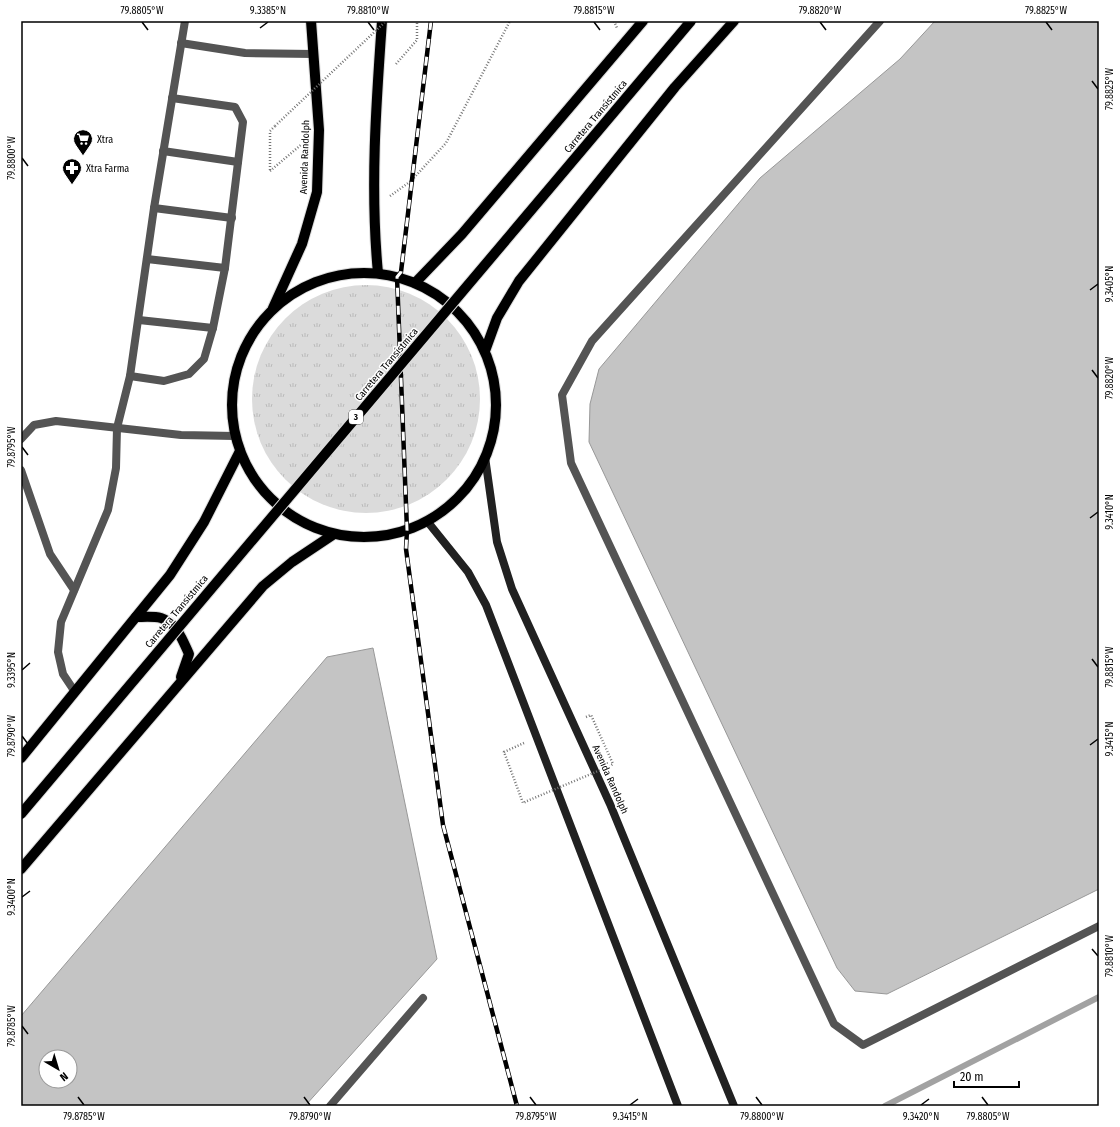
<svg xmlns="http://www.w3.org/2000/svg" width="1120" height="1127" viewBox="0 0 1120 1127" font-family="'Fira Sans Condensed',sans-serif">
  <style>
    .grass { fill: url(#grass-tufts) }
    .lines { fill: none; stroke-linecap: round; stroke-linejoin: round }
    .stream { stroke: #a2a2a2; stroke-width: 6 }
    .building { fill: #c4c4c4; stroke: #989898; fill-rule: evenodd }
    .primary-casing { stroke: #dbdbdb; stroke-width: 12 }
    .path { stroke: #767676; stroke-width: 2.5; stroke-dasharray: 1 2; stroke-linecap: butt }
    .lane { stroke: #545454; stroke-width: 8 }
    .street { stroke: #545454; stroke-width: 8 }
    .secondary { stroke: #212121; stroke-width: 8 }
    .primary { stroke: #000; stroke-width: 10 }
    .rail-casing { stroke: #000; stroke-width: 4.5 }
    .rail { stroke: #fff; stroke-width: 3; stroke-dasharray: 9; stroke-linecap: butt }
    .primary-bridge-casing { stroke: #dbdbdb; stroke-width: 12; stroke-linecap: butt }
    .path-bridge { stroke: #767676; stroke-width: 2.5; stroke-dasharray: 1 2; stroke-linecap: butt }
    .primary-bridge { stroke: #000; stroke-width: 10 }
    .ticks { fill: none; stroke: #000; stroke-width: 1.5 }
    .labels { text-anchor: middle; stroke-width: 3; stroke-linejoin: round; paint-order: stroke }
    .shield { fill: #fff; stroke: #4c4c4c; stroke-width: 1 }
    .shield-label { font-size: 9px; font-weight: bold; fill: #000 }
    .street-label { font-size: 10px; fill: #000; stroke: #fff }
    .poi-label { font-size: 10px; fill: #000; stroke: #fff; text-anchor: start }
    .neatline { fill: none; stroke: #000; stroke-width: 1.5 }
    .ticks-label { font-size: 10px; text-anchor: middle; fill: #000 }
  </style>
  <defs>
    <pattern id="grass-tufts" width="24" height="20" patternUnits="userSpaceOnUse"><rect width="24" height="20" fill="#dbdbdb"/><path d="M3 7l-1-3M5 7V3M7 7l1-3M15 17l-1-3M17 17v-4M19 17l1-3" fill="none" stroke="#bababa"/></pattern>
  </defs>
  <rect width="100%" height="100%" fill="#fff"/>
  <!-- grass -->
  <circle class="grass" cx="366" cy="399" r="114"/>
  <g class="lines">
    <!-- stream -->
    <path class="stream" d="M885,1106l214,-109"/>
  </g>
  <!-- building -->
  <g class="building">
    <path d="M935,21h164v868l-212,105 -32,-3 -18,-23 -248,-526 1,-38 9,-35 161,-191 140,-119z"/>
    <path d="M373,648l64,311 -132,147h-284v-90l306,-359zM46,1057h24v24h-24z"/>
  </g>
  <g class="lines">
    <defs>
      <g id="primary">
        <path d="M378,273c-8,-84 -2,-168 4,-252"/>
        <circle cx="364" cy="405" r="132"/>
        <path d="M415,283l47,-49 181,-213"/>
        <path d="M273,308l29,-64 15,-52 2,-62 -8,-109"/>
        <path d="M485,351l12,-33 22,-37 156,-194 59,-66"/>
        <path d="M136,617c7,0 18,-1 25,1 16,5 22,23 28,36l-8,23"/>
        <path d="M21,758l149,-183 34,-53 36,-71"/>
        <path d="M21,869l242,-283 29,-24 42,-28"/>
      </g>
    </defs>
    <!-- primary casing -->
    <use href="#primary" class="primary-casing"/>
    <!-- path -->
    <g class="path">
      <path d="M614,21l3,7"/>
      <path d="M396,64l21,-24v-19"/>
      <path d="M270,170v-39l5,-5"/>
      <path d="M270,171l32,-27"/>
      <path d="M390,196l21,-15 35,-38 64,-122"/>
      <path d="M586,717l5,-2 22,49 -3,2"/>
      <path d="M524,743l-20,9 19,51 4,-2"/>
    </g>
    <!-- lane -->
    <g class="lane">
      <path d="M880,21l-288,320 -30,54 9,68 263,561 29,21 236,-119"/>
      <path d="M181,43l64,10 69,1"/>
      <path d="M163,151l75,11"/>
      <path d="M154,208l78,10"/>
      <path d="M147,259l78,9"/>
      <path d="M139,320l74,8"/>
      <path d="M130,376l34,5 25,-7 15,-15 9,-31 12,-60 18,-146 -8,-15 -63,-9"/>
      <path d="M21,439l13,-14 22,-4 125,14 54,1"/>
      <path d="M21,470l29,84 24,36"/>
      <path d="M75,692l-12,-18 -5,-22 3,-30 47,-112 8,-42 1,-40 13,-52 24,-168 31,-187"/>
    </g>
    <!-- street -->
    <path class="street" d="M330,1106l93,-108"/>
    <!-- secondary -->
    <g class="secondary">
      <path d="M485,457l12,85 15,47 98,215 124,302"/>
      <path d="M427,521l41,51 18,33 192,501"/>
    </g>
    <!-- primary -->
    <use href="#primary" class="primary"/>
    <defs>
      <path id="rail" d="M431,21l-30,251 -4,5 10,253 -1,19 37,276 74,281"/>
    </defs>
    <!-- rail casing -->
    <use href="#rail" class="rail-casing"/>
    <!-- rail -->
    <use href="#rail" class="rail"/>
    <defs>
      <path id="primary-bridge" d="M21,814l670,-793"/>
    </defs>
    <!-- primary-bridge casing -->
    <use href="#primary-bridge" class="primary-bridge-casing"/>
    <!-- path-bridge -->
    <g class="path-bridge">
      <path d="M275,126l111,-105"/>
      <path d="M527,801l83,-35"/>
    </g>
    <!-- primary-bridge -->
    <use href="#primary-bridge" class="primary-bridge"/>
  </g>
  <!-- ticks -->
  <path class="ticks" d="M142,22l6,8M368,22l6,8M594,22l6,8M820,22l6,8M1046,22l6,8M260,28l8,-6M1092,81l6,8M22,158l6,8M1090,290l8,-6M1092,370l6,8M22,447l6,8M1090,518l8,-6M1092,659l6,8M22,670l8,-7M22,736l6,8M1090,745l8,-6M22,897l8,-6M1092,949l6,7M22,1026l6,8M78,1097l6,8M304,1097l6,8M530,1097l6,8M756,1097l6,8M982,1097l6,8M630,1105l8,-6M921,1105l8,-6"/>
  <!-- icons -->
  <defs>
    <symbol id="supermarket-pin" viewBox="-11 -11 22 30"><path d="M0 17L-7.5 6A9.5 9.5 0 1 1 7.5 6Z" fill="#000" stroke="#fff"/><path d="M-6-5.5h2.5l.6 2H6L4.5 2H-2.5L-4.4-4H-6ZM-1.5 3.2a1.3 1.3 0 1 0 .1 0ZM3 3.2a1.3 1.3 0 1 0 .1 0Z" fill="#fff"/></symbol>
    <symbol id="pharmacy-pin" viewBox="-11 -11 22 30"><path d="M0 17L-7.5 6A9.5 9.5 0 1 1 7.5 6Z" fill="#000" stroke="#fff"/><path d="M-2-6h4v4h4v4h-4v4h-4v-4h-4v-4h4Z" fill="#fff"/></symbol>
  </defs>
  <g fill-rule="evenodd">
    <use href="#supermarket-pin" x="72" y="128" width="22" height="30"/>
    <use href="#pharmacy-pin" x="61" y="157" width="22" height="30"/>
  </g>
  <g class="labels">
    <!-- shield labels -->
    <rect class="shield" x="349" y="410" width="14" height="14" rx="3"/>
    <g class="shield-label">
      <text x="356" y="420">3</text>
    </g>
    <!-- street labels -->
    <g class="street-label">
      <text transform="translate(595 116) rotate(-50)" y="4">Carretera Transístmica</text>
      <text transform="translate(304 157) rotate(-88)" y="4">Avenida Randolph</text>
      <text transform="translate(386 364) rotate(-50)" y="4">Carretera Transístmica</text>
      <text transform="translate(176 611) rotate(-50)" y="4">Carretera Transístmica</text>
      <text transform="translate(611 779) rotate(66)" y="4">Avenida Randolph</text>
    </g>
    <!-- poi labels -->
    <g class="poi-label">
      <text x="97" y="143">Xtra</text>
      <text x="86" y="172">Xtra Farma</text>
    </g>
  </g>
  <!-- border -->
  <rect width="1120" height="1127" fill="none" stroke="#ffffff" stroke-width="44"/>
  <!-- north arrow -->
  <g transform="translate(58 1069) rotate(142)"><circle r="19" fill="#ffffff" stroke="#999999"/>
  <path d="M0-3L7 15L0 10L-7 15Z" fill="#000000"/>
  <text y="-6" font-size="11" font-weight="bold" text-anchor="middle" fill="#000000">N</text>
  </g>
  <!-- scale -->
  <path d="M954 1081v6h65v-6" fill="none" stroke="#000000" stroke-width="2"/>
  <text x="960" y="1081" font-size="12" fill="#000000" stroke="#ffffff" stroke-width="3" paint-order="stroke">20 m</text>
  <rect x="22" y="22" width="1076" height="1083" class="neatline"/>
  <g class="ticks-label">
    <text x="142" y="14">79.8805°W</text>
    <text x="268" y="14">9.3385°N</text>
    <text x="368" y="14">79.8810°W</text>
    <text x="594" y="14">79.8815°W</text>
    <text x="820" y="14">79.8820°W</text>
    <text x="1046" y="14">79.8825°W</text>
    <text transform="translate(1109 89) rotate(-90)" y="4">79.8825°W</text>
    <text transform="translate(11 158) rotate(-90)" y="4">79.8800°W</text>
    <text transform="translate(1109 284) rotate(-90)" y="4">9.3405°N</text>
    <text transform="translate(1109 378) rotate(-90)" y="4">79.8820°W</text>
    <text transform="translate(11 447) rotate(-90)" y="4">79.8795°W</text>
    <text transform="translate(1109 512) rotate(-90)" y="4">9.3410°N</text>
    <text transform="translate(1109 667) rotate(-90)" y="4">79.8815°W</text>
    <text transform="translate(11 670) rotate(-90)" y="4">9.3395°N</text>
    <text transform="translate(11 736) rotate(-90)" y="4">79.8790°W</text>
    <text transform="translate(1109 739) rotate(-90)" y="4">9.3415°N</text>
    <text transform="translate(11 897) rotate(-90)" y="4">9.3400°N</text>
    <text transform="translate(1109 956) rotate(-90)" y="4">79.8810°W</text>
    <text transform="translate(11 1026) rotate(-90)" y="4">79.8785°W</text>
    <text x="84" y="1120">79.8785°W</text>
    <text x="310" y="1120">79.8790°W</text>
    <text x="536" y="1120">79.8795°W</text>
    <text x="630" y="1120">9.3415°N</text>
    <text x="762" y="1120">79.8800°W</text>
    <text x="921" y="1120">9.3420°N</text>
    <text x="988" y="1120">79.8805°W</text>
  </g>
</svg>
